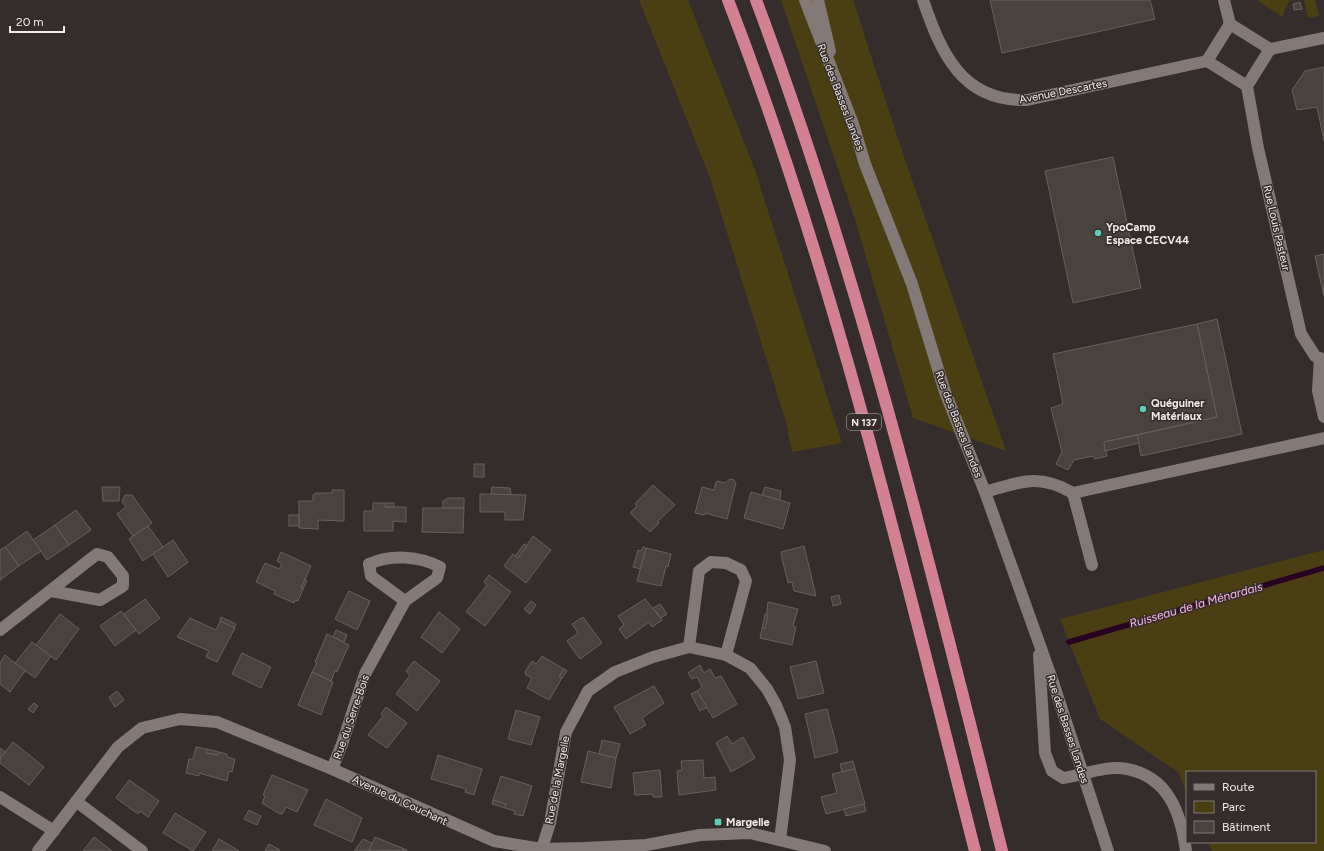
<svg xmlns="http://www.w3.org/2000/svg" width="1324" height="851" viewBox="0 0 1324 851" font-family="Figtree,sans-serif">
  <style>
    .green { fill: #4b3e13 }
    .lines { fill: none; stroke-linecap: round; stroke-linejoin: round }
    .stream { stroke: #290122; stroke-width: 5.5 }
    .building { fill: #49433e; stroke: #66605a }
    .minor { stroke: #837977; stroke-width: 12 }
    .highway { stroke: #d28193; stroke-width: 12 }
    .poi-dot { fill: #5cceba; stroke: #352d2b; stroke-width: 1.5 }
    .labels { text-anchor: middle; stroke-width: 3; stroke-linejoin: round; paint-order: stroke }
    .shield { fill: #352d2b; stroke: #b8b2b1; stroke-width: 1 }
    .shield-label { font-size: 10px; font-weight: bold; fill: #f0ebea }
    .street-label { font-size: 11px; fill: #f0ebea; stroke: #352d2b }
    .poi-label { font-size: 11px; font-weight: bold; fill: #f0ebea; stroke: #352d2b; text-anchor: start }
    .water-label { font-size: 12px; font-style: italic; fill: #fab4e8; stroke: #352d2b }
  </style>
  <rect width="100%" height="100%" fill="#352d2b"/>
  <!-- green -->
  <g class="green">
    <path d="M639,0h49l67,170 87,273 -50,9 -6,-30 -76,-244z"/>
    <path d="M781,0h72l49,151 104,300 -93,-33 -59,-202z"/>
    <path d="M1257,0h36l-4,1 -7,16z"/>
    <path d="M1304,0h11l4,16 -11,2z"/>
    <path d="M1324,550v301h-112l-4,-9h107v-70h-128v21l-9,-21 -78,-53 -40,-100z"/>
  </g>
  <g class="lines">
    <!-- stream -->
    <path class="stream" d="M1069,642l255,-74"/>
  </g>
  <!-- building -->
  <g class="building">
    <path d="M990,0h160l5,19 -153,34z"/>
    <path d="M1300,2l2,7 -8,1 -1,-6z"/>
    <path d="M1324,67v74l-7,-34 -20,3 -5,-20 13,-19z"/>
    <path d="M1113,157l28,131 -68,15 -28,-132z"/>
    <path d="M1324,254v42l-9,-40z"/>
    <path d="M1217,319l25,115 -101,22 -4,-21 80,-18 -20,-93z"/>
    <path d="M1197,324l20,93 -113,25 3,14 -12,3 -2,-3 -19,4 -6,10 -12,-6 6,-12 -11,-44 12,-4 -10,-50z"/>
    <path d="M1137,435l2,8 -34,8 -1,-9z"/>
    <rect x="474" y="464" width="10" height="13"/>
    <path d="M730,479l4,1 2,3 -9,36 -22,-6 -1,2 -9,-2 7,-26 12,3 2,-8 2,-1 7,2z"/>
    <path d="M653,485l22,20 -18,17 2,1 -9,9 -20,-19 7,-7 -2,-2z"/>
    <path d="M102,487h18l-1,14h-16z"/>
    <path d="M492,487l18,1 1,7 -20,-1z"/>
    <path d="M765,487l16,4 -1,9 -18,-5z"/>
    <path d="M332,490h12v31l-26,-1v9l-19,-1v-27h14v-6l3,-2h16z"/>
    <path d="M751,492l39,11 -7,26 -39,-11z"/>
    <path d="M480,494l46,1 -3,25h-18v-8h-25z"/>
    <path d="M125,495h7l20,28 -19,13 -16,-22 9,-7 -4,-5z"/>
    <path d="M448,498h16v10h-21v-7z"/>
    <path d="M373,503h13l-1,4h21v15l-13,-1v10h-29v-20h9z"/>
    <path d="M386,503h8v4h-9z"/>
    <path d="M423,508h41l-1,25 -41,-1z"/>
    <path d="M76,510l15,20 -22,15 -14,-20z"/>
    <rect x="289" y="515" width="10" height="11"/>
    <path d="M55,525l14,20 -22,15 -14,-20z"/>
    <path d="M148,526l15,21 -20,14 -14,-22z"/>
    <path d="M27,531l14,20 -22,15 -14,-19z"/>
    <path d="M533,536l18,14 -25,33 -22,-17 9,-12 5,4z"/>
    <path d="M173,540l15,22 -20,15 -15,-23z"/>
    <path d="M524,544l3,2 -9,12 -3,-2z"/>
    <path d="M804,546l12,50 -22,-5 -2,-9 -4,1 -6,-25 -1,-6z"/>
    <path d="M5,547l14,19 -19,14v-30z"/>
    <path d="M643,547l3,1 -5,21 -8,-2 5,-17 3,1z"/>
    <path d="M646,548l25,6 -3,13 -2,-1 -5,20 -24,-5z"/>
    <path d="M281,552l30,14 -10,22 2,1 -5,12 -3,-1 -1,3 -20,-9 1,-3 -19,-9 9,-19 14,6 3,-5 -5,-3z"/>
    <path d="M489,575l22,17 -26,34 -19,-14 21,-27 -3,-3z"/>
    <path d="M305,579l2,2 -4,8 -2,-1z"/>
    <path d="M349,591l21,10 -13,29 -22,-11z"/>
    <path d="M839,595l2,9 -8,2 -2,-9z"/>
    <path d="M145,599l15,19 -21,16 -15,-20z"/>
    <path d="M645,599l17,21 -10,7 -3,-5 -23,17 -7,-10 5,-4 -6,-9z"/>
    <path d="M531,601l5,4 -6,9 -6,-5z"/>
    <path d="M768,602l30,7 -5,17 3,1 -4,18 -32,-7 2,-10 3,1z"/>
    <path d="M660,604l7,10 -6,4 -8,-10z"/>
    <path d="M121,611l15,19 -21,16 -15,-20z"/>
    <path d="M439,612l21,17 -18,24 -21,-16z"/>
    <path d="M60,614l19,15 -23,31 -20,-15z"/>
    <path d="M765,614l3,1 -3,14 -3,-1z"/>
    <path d="M221,617l15,7 -2,4 -14,-7z"/>
    <path d="M583,617l19,26 -22,16 -13,-18 11,-8 -6,-9z"/>
    <path d="M190,618l26,12 4,-9 15,7 -18,34 -11,-5 3,-6 -32,-14z"/>
    <path d="M336,630l11,5 -3,7 -11,-5z"/>
    <path d="M327,634l22,11 -12,27 -2,-1 -4,10 -19,-9 5,-9 -2,-1z"/>
    <path d="M32,642l19,14 -16,22 -20,-15z"/>
    <path d="M242,653l29,14 -10,21 -29,-14z"/>
    <path d="M5,655l20,16 -15,21 -10,-8v-21z"/>
    <path d="M542,656l22,13 -5,8 3,1 -13,22 -22,-12 5,-10 -6,-3 -1,-3 7,-11 4,3z"/>
    <path d="M414,661l26,20 -23,30 -21,-17 14,-19 -4,-4z"/>
    <path d="M816,661l8,32 -26,6 -8,-32z"/>
    <path d="M700,665l4,8 6,-4 5,9 6,-2 16,28 -24,14 -16,-27 5,-4 -5,-10 -5,2 -4,-6z"/>
    <path d="M564,669l3,2 -5,7 -3,-1z"/>
    <path d="M312,672l21,10 -12,33 -23,-10z"/>
    <path d="M654,686l10,17 -22,15 4,7 -16,9 -16,-27z"/>
    <path d="M117,691l7,9 -9,7 -6,-10z"/>
    <path d="M697,691l10,16 -7,4 -9,-17z"/>
    <path d="M34,703l4,3 -5,7 -5,-4z"/>
    <path d="M386,707l21,16 -20,25 -19,-13 15,-19 -2,-2z"/>
    <path d="M827,709l11,43 -23,6 -10,-44z"/>
    <path d="M516,710l24,7 -9,28 -23,-6z"/>
    <path d="M727,736l5,8 11,-7 12,21 -24,14 -15,-29z"/>
    <path d="M602,740l18,4 -4,14 -17,-4z"/>
    <path d="M13,742l31,25 -15,18 -29,-22v-4z"/>
    <path d="M196,747l11,2 -1,4 12,2 1,-3 8,2v3l8,2 -3,13 -3,-1 -2,10 -28,-8v3l-13,-3 3,-14h4z"/>
    <path d="M0,748l5,4 -5,7z"/>
    <path d="M207,749l12,3 -1,3 -12,-2z"/>
    <path d="M588,751l28,7 -5,30 -30,-6z"/>
    <path d="M438,755l44,14 -8,26 -9,-3 1,-3 -35,-10z"/>
    <path d="M703,760l1,18 11,-1 1,13 -37,5 -2,-24 5,-1 -1,-9z"/>
    <path d="M853,761l2,8 -13,3 -2,-8z"/>
    <path d="M855,769l10,35 -39,10 -5,-17 16,-4 -5,-19z"/>
    <path d="M660,770l2,27h-9v-3l-18,1 -2,-22z"/>
    <path d="M272,775l36,15 -11,22 -11,-5 -3,6 -3,1 -18,-11 3,-7 -2,-1z"/>
    <path d="M501,776l31,10 -9,30 -9,-2 1,-3 -10,-3 1,-4 -13,-4z"/>
    <path d="M129,780l30,21 -11,16 -8,-6 -2,3 -22,-16z"/>
    <path d="M326,799l36,19 -10,24 -38,-17z"/>
    <path d="M493,800l13,4 -1,4 -13,-4z"/>
    <path d="M864,804l2,7 -20,5 -2,-7z"/>
    <path d="M249,810l12,6 -4,9 -13,-6z"/>
    <path d="M175,813l31,19 -13,19 -30,-18z"/>
    <path d="M94,837l18,14h-29z"/>
    <path d="M375,837l32,13 -38,1z"/>
    <path d="M219,839l20,12h-27z"/>
    <path d="M363,839l9,4 -3,8h-15z"/>
    <path d="M269,844l11,6 -1,1h-14z"/>
  </g>
  <g class="lines">
    <!-- minor -->
    <g class="minor">
      <path d="M805,0l48,124 12,40 47,120 33,108 40,100 68,190 55,169"/>
      <path d="M818,0l12,51"/>
      <path d="M923,0c18,53 39,102 104,100l180,-39"/>
      <path d="M1224,0l6,24"/>
      <path d="M1230,24l40,25 -23,37 -40,-25z"/>
      <path d="M1270,49l54,-11"/>
      <path d="M1247,86l11,62 43,186 14,22 9,5"/>
      <path d="M1320,358l-2,33 6,26"/>
      <path d="M985,492c36,-10 53,-19 88,1l251,-55"/>
      <path d="M1073,493l19,72"/>
      <path d="M0,630l97,-76 11,3 15,19v10l-23,14 -49,-9"/>
      <path d="M689,647l10,-76 12,-9 15,1 15,7 5,11 -20,74"/>
      <path d="M1039,655l6,98 7,18 11,7c21,-3 43,-13 64,-9 42,8 54,45 59,82"/>
      <path d="M332,769l10,-25 23,-70 40,-73 32,-23 3,-11c-21,-11 -49,-13 -71,-3l2,12 34,25"/>
      <path d="M0,797l54,34"/>
      <path d="M77,802l65,49"/>
      <path d="M38,851l80,-104 24,-19 38,-9 37,3 115,47 162,72 48,8 41,-1 63,-3 54,-10 50,-2 75,18"/>
      <path d="M541,851l9,-28 16,-91 22,-41 27,-19 38,-15 36,-10 37,8 24,13 17,21 9,16 9,22 5,33 -10,80"/>
    </g>
    <!-- highway -->
    <g class="highway">
      <path d="M728,0c107,276 174,565 247,851"/>
      <path d="M756,0c104,277 174,564 246,851"/>
    </g>
  </g>
  <!-- markers -->
  <g class="poi-dot">
    <circle cx="1098" cy="233" r="4"/>
    <circle cx="1143" cy="409" r="4"/>
    <rect x="714" y="818" width="8" height="8" rx="2"/>
  </g>
  <g class="labels">
    <!-- shield labels -->
    <rect class="shield" x="847" y="414" width="34" height="16" rx="3"/>
    <g class="shield-label">
      <text x="864" y="426">N 137</text>
    </g>
    <!-- street labels -->
    <g class="street-label">
      <text transform="translate(1063 91) rotate(-11)" y="4">Avenue Descartes</text>
      <text transform="translate(841 97) rotate(69)" y="4">Rue des Basses Landes</text>
      <text transform="translate(1277 228) rotate(77)" y="4">Rue Louis Pasteur</text>
      <text transform="translate(959 424) rotate(69)" y="4">Rue des Basses Landes</text>
      <text transform="translate(351 717) rotate(-71)" y="4">Rue du Serre-Bois</text>
      <text transform="translate(1068 729) rotate(72)" y="4">Rue des Basses Landes</text>
      <text transform="translate(557 780) rotate(-79)" y="4">Rue de la Margelle</text>
      <text transform="translate(400 800) rotate(25)" y="4">Avenue du Couchant</text>
    </g>
    <!-- poi labels -->
    <g class="poi-label">
      <text x="1106" y="231">YpoCamp<tspan x="1106" dy="13">Espace CECV44</tspan></text>
      <text x="1151" y="407">Quéguiner<tspan x="1151" dy="13">Matériaux</tspan></text>
      <text x="726" y="826">Margelle</text>
    </g>
    <!-- water labels -->
    <g class="water-label">
      <text transform="translate(1196 605) rotate(-16)" y="4">Ruisseau de la Ménardais</text>
    </g>
  </g>
  <!-- legend -->
  <rect x="1186" y="771" width="130" height="72" fill="#352d2b" stroke="#807977"/>
  <rect x="1194" y="784" width="20" height="6" fill="#837977" stroke="#807977"/>
  <text x="1222" y="791" font-size="12" fill="#f0ebea">Route</text>
  <rect x="1194" y="801" width="20" height="12" fill="#4b3e13" stroke="#807977"/>
  <text x="1222" y="811" font-size="12" fill="#f0ebea">Parc</text>
  <rect x="1194" y="821" width="20" height="12" fill="#49433e" stroke="#807977"/>
  <text x="1222" y="831" font-size="12" fill="#f0ebea">Bâtiment</text>
  <!-- scale -->
  <path d="M10 26v6h54v-6" fill="none" stroke="#f0ebea" stroke-width="2"/>
  <text x="16" y="26" font-size="12" fill="#f0ebea" stroke="#352d2b" stroke-width="3" paint-order="stroke">20 m</text>
</svg>
